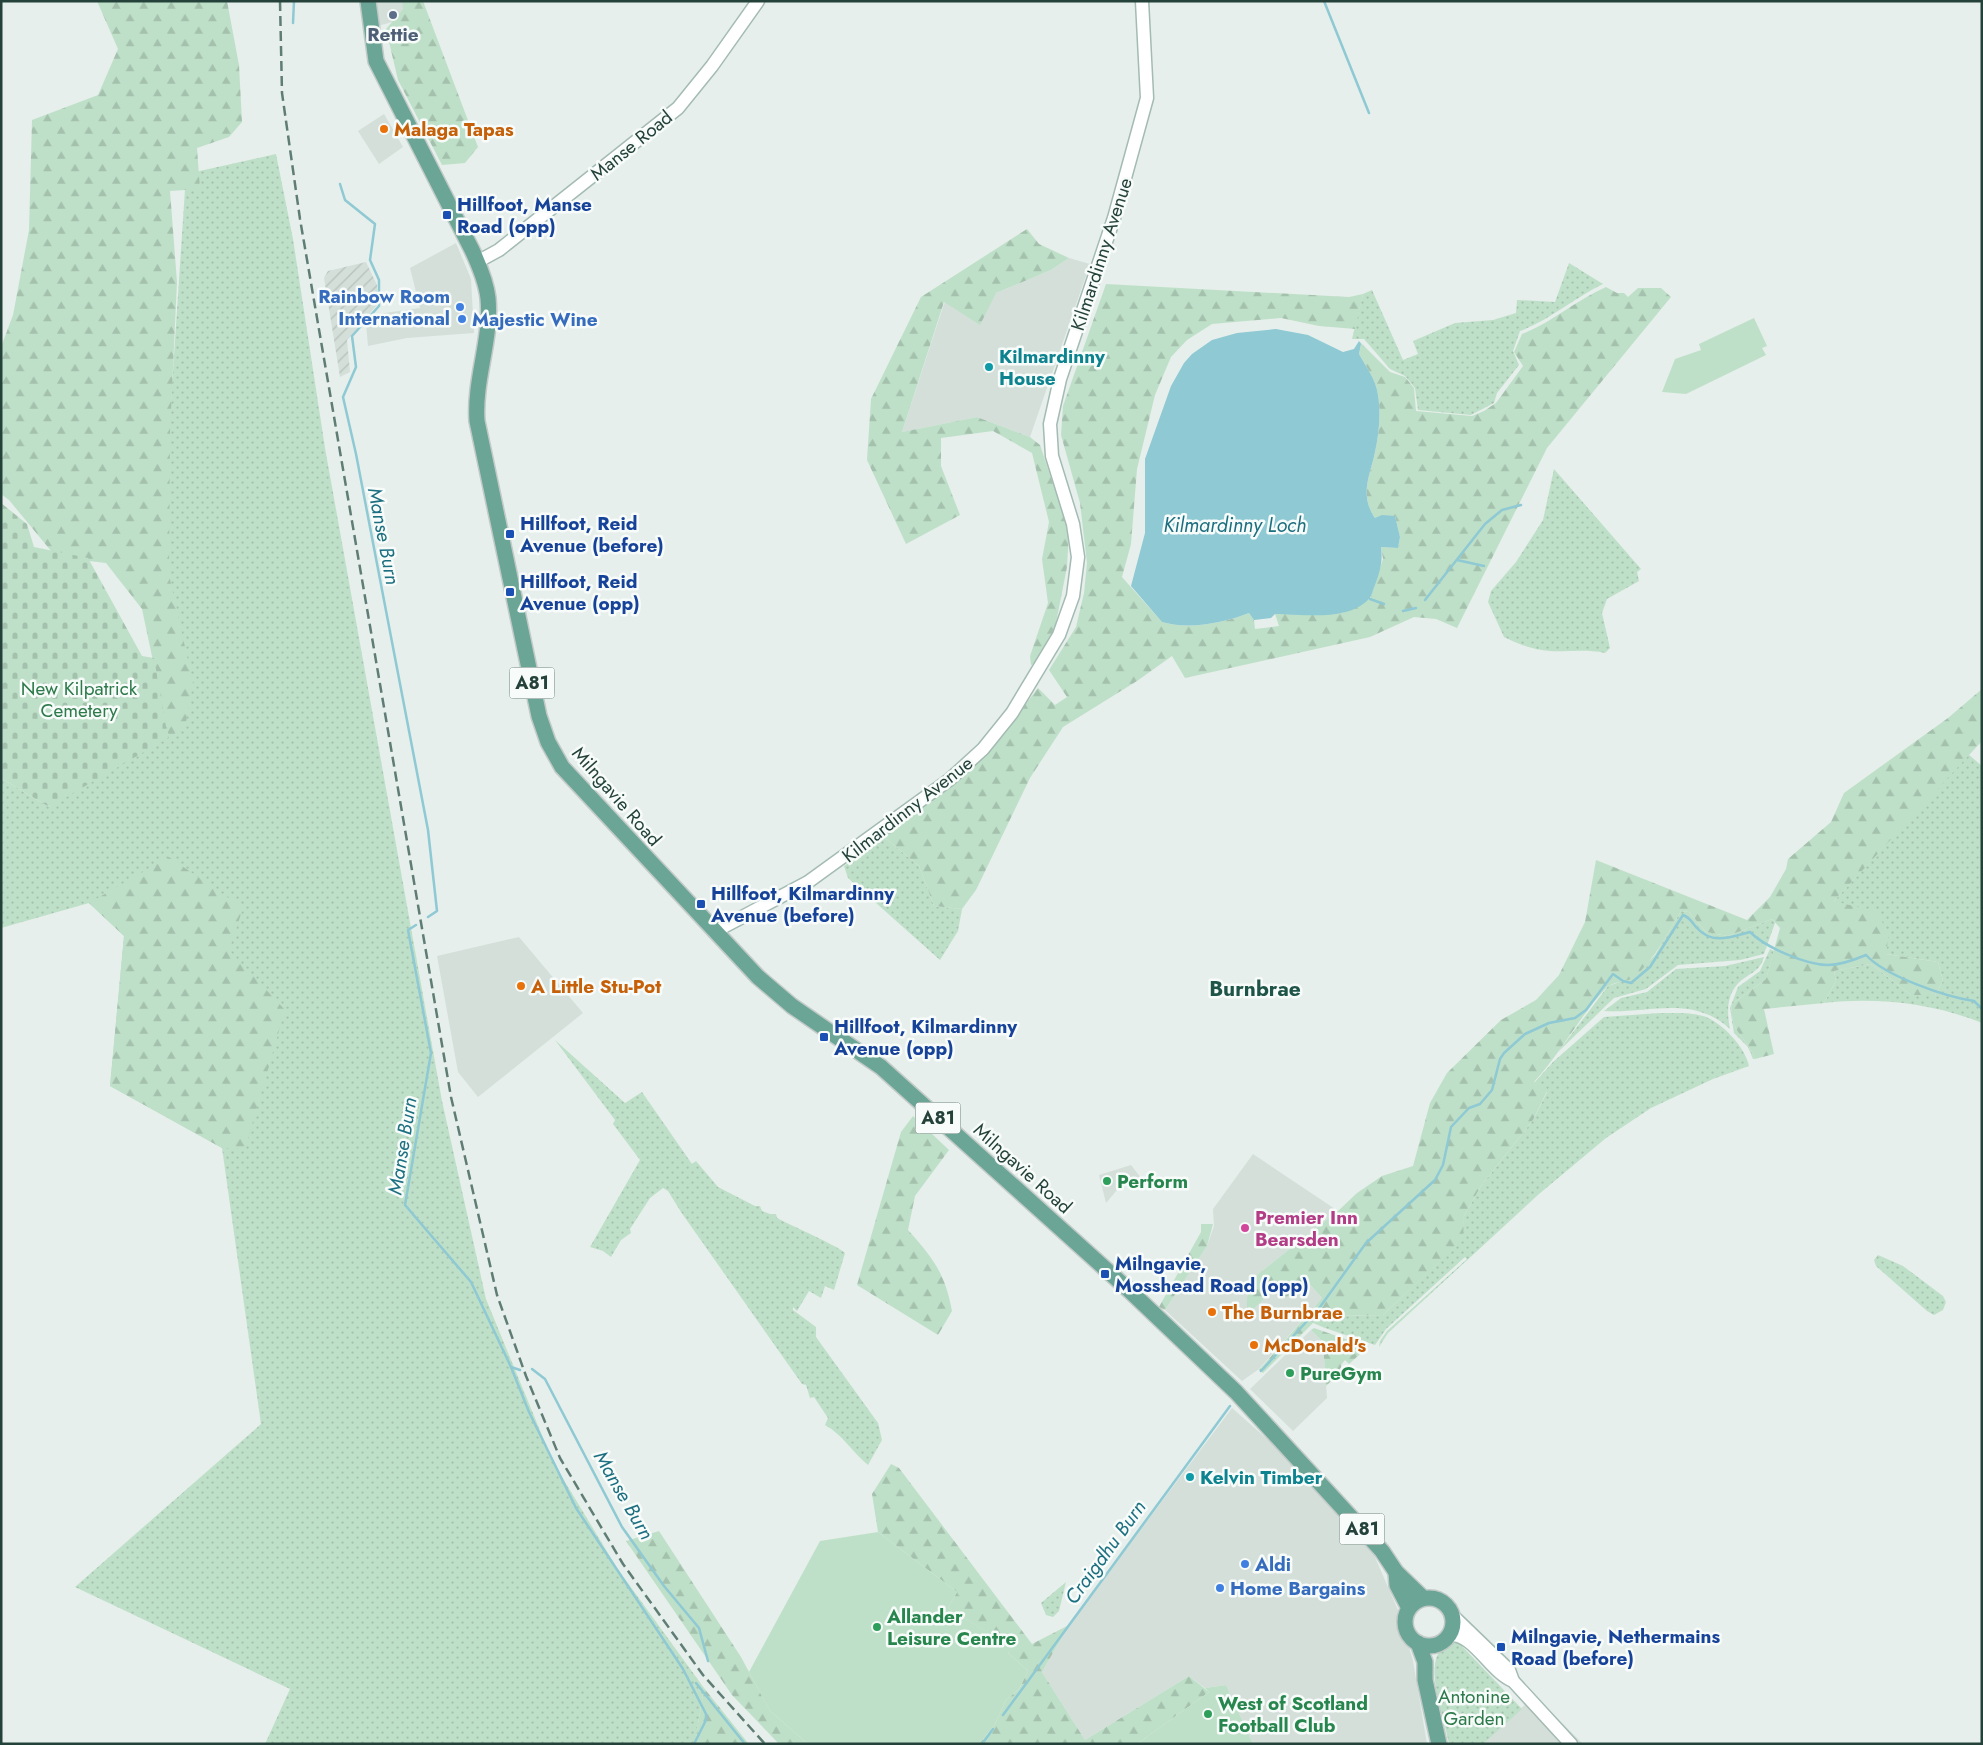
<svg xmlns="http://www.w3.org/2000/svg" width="1983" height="1745" viewBox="0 0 1983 1745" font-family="Jost,sans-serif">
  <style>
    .built { fill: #d4dfda }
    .industrial { fill: url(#industrial-furrows) }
    .grass { fill: url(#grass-dots) }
    .forest { fill: url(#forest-firs) }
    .cemetery { fill: url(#cemetery-stones) }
    .garden { fill: #bfe0c8 }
    .water { fill: #8ec9d4 }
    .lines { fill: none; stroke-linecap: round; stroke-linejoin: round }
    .stream { stroke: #8ec9d4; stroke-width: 2.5 }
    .secondary-casing { stroke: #a4bbb3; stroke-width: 15 }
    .primary-casing { stroke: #c2cac8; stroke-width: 18 }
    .secondary { stroke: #fff; stroke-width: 12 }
    .primary { stroke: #6aa596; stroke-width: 15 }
    .rail { stroke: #5f7d75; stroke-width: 2.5; stroke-dasharray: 10 5; stroke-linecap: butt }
    .service-dot { fill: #5c6f8a; stroke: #f7fbf9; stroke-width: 2 }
    .food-dot { fill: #e8710a; stroke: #f7fbf9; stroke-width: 2 }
    .transit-dot { fill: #1a4fb4; stroke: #f7fbf9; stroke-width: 2 }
    .shop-dot { fill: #3f7fe0; stroke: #f7fbf9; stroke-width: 2 }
    .culture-dot { fill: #0f9aa8; stroke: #f7fbf9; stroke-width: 2 }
    .leisure-dot { fill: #2e9e5b; stroke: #f7fbf9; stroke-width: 2 }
    .hotel-dot { fill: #d1479c; stroke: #f7fbf9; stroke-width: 2 }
    .labels { text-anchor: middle; stroke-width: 5; stroke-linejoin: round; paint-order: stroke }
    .shield { fill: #f7fbf9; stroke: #637a73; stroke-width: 1 }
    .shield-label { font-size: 18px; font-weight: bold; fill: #24423a }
    .service-label { font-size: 19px; font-weight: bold; fill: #4e5e75; stroke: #f7fbf9 }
    .food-label { font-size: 19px; font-weight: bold; fill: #c56008; stroke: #f7fbf9; text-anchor: start }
    .street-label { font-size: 19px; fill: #24423a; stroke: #f7fbf9 }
    .transit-label { font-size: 19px; font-weight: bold; fill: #164399; stroke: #f7fbf9; text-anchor: start }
    .shop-label { font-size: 19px; font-weight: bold; fill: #366cbe; stroke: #f7fbf9; text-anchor: start }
    .culture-label { font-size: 19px; font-weight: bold; fill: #0d838f; stroke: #f7fbf9; text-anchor: start }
    .park-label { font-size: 19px; fill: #2d7a4b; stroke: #f7fbf9 }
    .leisure-label { font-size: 19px; font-weight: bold; fill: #27864d; stroke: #f7fbf9; text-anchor: start }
    .hotel-label { font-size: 19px; font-weight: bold; fill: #b23c85; stroke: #f7fbf9; text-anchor: start }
    .water-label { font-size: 20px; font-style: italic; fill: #1c6f80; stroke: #f7fbf9 }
    .quarter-label { font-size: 21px; font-weight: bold; fill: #1f5548; stroke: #f7fbf9 }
  </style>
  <defs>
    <pattern id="industrial-furrows" width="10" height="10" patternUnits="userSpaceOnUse" patternTransform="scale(1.25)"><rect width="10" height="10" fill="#d4dfda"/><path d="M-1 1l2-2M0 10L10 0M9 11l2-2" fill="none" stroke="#b6c1bc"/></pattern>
    <pattern id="grass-dots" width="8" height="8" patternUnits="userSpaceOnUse" patternTransform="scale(1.25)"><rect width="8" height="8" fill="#bfe0c8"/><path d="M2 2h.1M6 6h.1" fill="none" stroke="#a4c1ad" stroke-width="1.8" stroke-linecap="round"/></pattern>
    <pattern id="forest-firs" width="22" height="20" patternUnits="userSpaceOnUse" patternTransform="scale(1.25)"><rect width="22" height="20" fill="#bfe0c8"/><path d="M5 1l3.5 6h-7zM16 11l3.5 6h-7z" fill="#a4c1ad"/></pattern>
    <pattern id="cemetery-stones" width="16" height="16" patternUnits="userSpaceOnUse" patternTransform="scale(1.25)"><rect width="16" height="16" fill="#bfe0c8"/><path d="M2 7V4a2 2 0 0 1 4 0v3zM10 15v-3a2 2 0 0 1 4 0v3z" fill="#a4c1ad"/></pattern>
  </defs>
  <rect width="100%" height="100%" fill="#e6efeb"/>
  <!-- built -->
  <g class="built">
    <path d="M375,1h28l3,17 -28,8z"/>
    <path d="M384,114l19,33 -24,17 -21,-33z"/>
    <path d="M456,243l15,36 3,54 -67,5 -39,8 -2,-22 12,-10 42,-6 -10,-40z"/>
    <path d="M1069,258l21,6 -60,173 -53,-20 -75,15 43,-131 51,-8 55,-23z"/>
    <path d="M519,937l64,76 -105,84 -20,-25 -21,-116z"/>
    <path d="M1253,1154l85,57 -80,63 -8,11 -2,29 29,-27 28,-8 17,19 -63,71 -17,12 -77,-71 42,-64 7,-20 -1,-17z"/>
    <path d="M1131,1165l10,13 -19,6 -16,19 -7,-28z"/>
    <path d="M1311,1330l12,12 4,56 -34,33 -43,-42z"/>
    <path d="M1232,1408l43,38 99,109 24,55 15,51 14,83h-174l-27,-59 -21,3 -16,-12 -104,64 -43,-68 27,-47z"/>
    <path d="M1535,1696l48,48h-100l4,-6z"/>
  </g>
  <!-- industrial -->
  <path class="industrial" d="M366,262l11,23v20l-30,35 3,32 -10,5 -16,-99 4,-7z"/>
  <!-- grass -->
  <g class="grass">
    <path d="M276,154l17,85 32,209 117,653 44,198 67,163 64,106 87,120 -8,48 4,8h-435l25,-55 -215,-102 186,-163 -39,-276 -112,-62 14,-150 -35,-33 -88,25v-150l48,29 105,-149 32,-484z"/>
    <path d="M1569,263l34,21c-29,14 -53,36 -83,47l-7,20 6,14 -22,28 -3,10 -23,12 -53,-5 -3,-22 -10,-12 -15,-7 -26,-30h-12l11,-45 9,-4 31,70 15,-6 -5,-13 42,-18 38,-3 23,-7 1,-13 38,2z"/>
    <path d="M1554,469l87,100 -4,3 2,9 -32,18 -5,14 8,35 -5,5c-18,-4 -36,-1 -55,-2 -16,-1 -32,-7 -46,-14l-16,-35 3,-11 25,-29 27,-42z"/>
    <path d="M1968,754l14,12v257c-49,-20 -106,-26 -158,-20l12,-22 -2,-10 37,-7 40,31h24l8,-14 -5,-19 -52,-8 -52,-53z"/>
    <path d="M884,837l35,29 15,40 28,3 -4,22 -18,29 -92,-82 -4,-12z"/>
    <path d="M1681,911l8,1 17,20 22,4 44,-17 3,4 -11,31 -24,6 -62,5 -32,24 -32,9 -56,54 50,-66 24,-8 23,-23z"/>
    <path d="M1770,949l4,2 -8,28 -34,25c-3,29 14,31 23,55h-2l-5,-12 -14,-14 -4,-25 8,-21 22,-16z"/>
    <path d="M1764,957c-3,11 -9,14 -18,20 -19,12 -20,31 -16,52 -38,-35 -82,-15 -126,-18l17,-13 26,-6 29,-23 49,-3z"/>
    <path d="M1660,1013c14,0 30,-1 43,3 18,5 43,32 46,50l-36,13 -62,29 -45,30 -67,56 -151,139 -9,14 1,-6 7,-10 80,-72 -2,-2 -79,72 -11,16 -50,-17 6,-12 52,-1 79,-75 2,-24 17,-30 52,-66 14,-28 -13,-9 19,-21 51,-45z"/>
    <path d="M555,1040l70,63 17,-11 50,72 4,-3 22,26 37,19h5l2,5 8,3h6l1,4c11,6 63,29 68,35l-11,37 -9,-4 -4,12 -12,-7 -12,20 -4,-4v3l23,17v10l62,86 4,17 -14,25c-16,-13 -25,-30 -43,-40l3,-7 -14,-21 -4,1 -4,-13 -4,-1 -121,-172 -13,-21 -5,-3 -13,10 -20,31 1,4 -10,7 -10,17 -8,-6 -13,-4 50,-87 -27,-36 2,-4z"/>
    <path d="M1878,1255l25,11 40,30 3,6 -3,8 -9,5 -7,-4 -51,-45 -2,-6z"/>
    <path d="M1066,1582l-7,29 -6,6 -7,-2 -5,-12z"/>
    <path d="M1454,1642l6,2 62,65 -39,35h-34c-4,-23 -22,-70 -11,-90 4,-6 10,-9 16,-12z"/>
  </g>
  <!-- forest -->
  <g class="forest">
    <path d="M97,1h130l12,64 3,57 -13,15 -32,11 3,41 -30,2 7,91 -7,150 -1,143 24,108 -8,45 -16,9 -27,-128 -36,-46 -50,-6 -47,-57 -8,-6v-147l12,-32 16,-85 3,-110 66,-25 20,-46z"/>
    <path d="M402,1h21l55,146 -13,16 -23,2 -44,-85 -12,-51 17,-20z"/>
    <path d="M1027,229l12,15 30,14 -18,12 -55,23 -16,32 -36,-23 -42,130 75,-15 53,20 10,8 29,86 -2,36 -12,61 -19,35 -5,2 -1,-9 18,-53 -6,-44 7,-37 -17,-69 -39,-22 -52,7v28l19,49 -54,29 -39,-84 4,-61 50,-102z"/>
    <path d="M1106,284l243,13 14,-3 -8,35 -36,-3 -38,-8 -69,6 -25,16 -16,17 -16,38 -18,74 -6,75 -9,33 40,45c28,8 61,1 87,-9l5,7 1,9 24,-3 -4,-12 67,-1 28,-14 13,-40 -2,-12 17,1 2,-11 -5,-21 -20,2c-16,-23 -5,-42 0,-66 4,-18 6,-39 3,-57 -2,-16 -12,-28 -19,-41l2,-9 -2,-4 31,31 15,5 9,11 2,23 56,5 12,-5 12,-8 27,-37 -9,-14 8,-18c31,-12 54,-34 84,-47l11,6h7l4,4 10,-9h23l10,9 -124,151 -90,180 -21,-9 -22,-2 -44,20 -185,41 -13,-22 -35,25 -74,46 -33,51 -54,112 -14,19 -28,-3 -15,-40 -35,-29 110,-92 44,-57 17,17 12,-8 -18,-27 27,-43 8,-34 3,-30 -7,-60 -19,-68 2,-29z"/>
    <path d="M1982,689v52l-148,160 42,11 13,21 -3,21 52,8 5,19 -8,14h-24l-40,-31 -37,7 2,10 -12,22 -60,6 10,45 -19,5c-9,-24 -26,-26 -23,-55l34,-25 14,-51 -8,-9 -44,17 -22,-4 -17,-20 -8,-1c-14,23 -26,48 -47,66 -8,6 -21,4 -28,11 -27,29 -45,65 -72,94l13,9 -14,29 -52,66 -17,30 -1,24 -80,75 -51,1 -7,12 -12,-5 -50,50 -4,-3 63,-72 -17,-19 -19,19 -10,-10 -28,26c-3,-17 0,-26 10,-40l80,-63 19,-18 25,-17 31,-10 17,-63 17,-30 54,-53 35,-20 23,-25 26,-53 11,-62 151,60 23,-23 16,-28 2,-10 43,-37 13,-29 104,-75z"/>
    <path d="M169,857l74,51 -14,42 56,60 -40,139 -23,-1 -112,-62 14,-150 -35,-33z"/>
    <path d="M913,1116l36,34 -34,46 -7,34c25,28 37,43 44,81l-14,24 -81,-50 44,-153z"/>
    <path d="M1201,1224h12l-6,22 -42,64 -6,-3 42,-75z"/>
    <path d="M1314,1328l54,19 -19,17 -4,-4 -4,5 1,6 -16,15 -3,-44 -12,-12z"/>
    <path d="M891,1464l8,4 133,176 37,-19 -27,47 43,68 104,-64 20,16 -72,52h-158l16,-20 11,-24 13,-11 9,-18 -20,-18 3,-6 -63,-39 9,-16 -79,-60 -6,-38z"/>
    <path d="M659,1531l82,126 29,54 38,33h-29l-47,-49 -106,-154z"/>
    <path d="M704,1688l44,55v1h-48l-4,-8z"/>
  </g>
  <!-- cemetery -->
  <path class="cemetery" d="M1,503l26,21 7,23 54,11 54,98 12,2 14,80 -119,69 -48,-29z"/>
  <!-- garden -->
  <g class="garden">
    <path d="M1754,318l13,28 -5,2 4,7 -80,39 -24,-2 13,-33 26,-9 -2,-6z"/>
    <path d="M878,1532l79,60 -9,16 64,39 -4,6 20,18 -9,18 -13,11 -11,24 -16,20h-171l-38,-33 -21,-39 71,-131z"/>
    <path d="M1226,1685l27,59h-116l72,-52 -4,-4z"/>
  </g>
  <!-- water -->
  <path class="water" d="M1276,329l32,6 35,17 11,-3 5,-8 2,3 -2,10c7,13 17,25 19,41 3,18 1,39 -3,57 -5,24 -16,43 0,66l7,-3 13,1 5,21 -2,11 -17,-1c2,14 -1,25 -6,38 -2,4 -3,11 -6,14 -22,23 -66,15 -94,15l-4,4 -17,2 -5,-7c-26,10 -59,17 -87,9l-31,-36 14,-53v-74l26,-73 13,-23 8,-9 20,-14 25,-7z"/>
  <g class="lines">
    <!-- stream -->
    <g class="stream">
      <path d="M1324,1l45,112"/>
      <path d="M293,23l1,-22"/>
      <path d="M340,184l5,16 30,24 -5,36 9,20v26l-27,30 4,31 -13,30 13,57 72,376 9,81 -9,6"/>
      <path d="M1457,560l27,6"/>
      <path d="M1370,599l14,5"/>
      <path d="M1425,600l60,-76 17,-14 19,-5"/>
      <path d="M1403,611l13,-3"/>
      <path d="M416,925l-8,5 23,123 -26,152 66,77 40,85 18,45 47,96 107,161 23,45v6l-12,24"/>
      <path d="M511,1367l9,3"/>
      <path d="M532,1369l13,10 77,148 42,59 35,42 9,33"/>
      <path d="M1261,1371l59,-64 46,-64 69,-63 8,-15 8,-38 18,-19 11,-4 12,-14 8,-31 4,-6 21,-19 24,-11 26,-5 11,-8 27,-36 10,7 8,2 19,-16 33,-52c8,3 8,7 14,13 15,17 34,9 53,4 15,15 56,33 78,33 13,0 26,-5 38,-10 19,21 80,42 108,46l8,8"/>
      <path d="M696,1683l49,61"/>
      <path d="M1003,1715l227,-309"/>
      <path d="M982,1744l11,-15"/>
    </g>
    <defs>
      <g id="secondary">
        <path d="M477,262l22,-12 179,-142 34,-42 46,-65"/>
        <path d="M714,932l94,-50 141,-102 34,-31 29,-36 47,-78 14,-39 5,-39 -5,-33 -21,-68 -2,-32 10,-45 54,-161 33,-120 -5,-97"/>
        <path d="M1452,1615l57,55 4,11"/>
        <path d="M1449,1635c25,-2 40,36 64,46l58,63"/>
      </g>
      <g id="primary">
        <path d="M368,1l8,60 96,189c7,15 14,31 16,48 4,41 -14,81 -11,123l62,295 9,26 14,25 196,210 34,29 89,61 249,224 106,101 146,159 14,21 27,26"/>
        <path d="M1396,1572l1,13 12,23"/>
        <circle cx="1429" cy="1622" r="24"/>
        <path d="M1418,1643l7,19v18l14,64"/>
      </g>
    </defs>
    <!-- secondary casing -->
    <use href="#secondary" class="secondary-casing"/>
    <!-- primary casing -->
    <use href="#primary" class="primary-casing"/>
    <!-- secondary -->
    <use href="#secondary" class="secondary"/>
    <!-- primary -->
    <use href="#primary" class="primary"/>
    <!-- rail -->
    <path class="rail" d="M280,1l2,92 18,126 151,878 46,198 29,81 34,82 63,106 80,111 62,69"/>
  </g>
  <!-- markers -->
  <circle class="service-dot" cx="393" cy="15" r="5"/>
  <g class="food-dot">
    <circle cx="384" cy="129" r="5"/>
    <circle cx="521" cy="986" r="5"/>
    <circle cx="1212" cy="1312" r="5"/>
    <circle cx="1254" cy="1345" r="5"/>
  </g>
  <g class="transit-dot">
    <rect x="442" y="210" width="10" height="10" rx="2.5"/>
    <rect x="505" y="529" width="10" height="10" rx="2.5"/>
    <rect x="505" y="587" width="10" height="10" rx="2.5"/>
    <rect x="696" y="899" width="10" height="10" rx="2.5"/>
    <rect x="819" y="1032" width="10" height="10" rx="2.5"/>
    <rect x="1100" y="1269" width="10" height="10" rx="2.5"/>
    <rect x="1496" y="1642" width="10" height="10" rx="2.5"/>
  </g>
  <g class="shop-dot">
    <circle cx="460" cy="307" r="5"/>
    <circle cx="462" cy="319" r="5"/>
    <circle cx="1245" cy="1564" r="5"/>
    <circle cx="1220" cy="1588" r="5"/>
  </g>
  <g class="culture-dot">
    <circle cx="989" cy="367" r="5"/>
    <circle cx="1190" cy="1477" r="5"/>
  </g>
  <g class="leisure-dot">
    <circle cx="1107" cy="1181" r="5"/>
    <circle cx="1290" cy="1373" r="5"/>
    <circle cx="877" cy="1627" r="5"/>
    <circle cx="1208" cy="1714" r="5"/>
  </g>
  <circle class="hotel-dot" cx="1245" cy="1228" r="5"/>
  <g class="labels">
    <!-- shield labels -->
    <g class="shield">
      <rect x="509.5" y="667.5" width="45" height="31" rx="4"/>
      <rect x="915.5" y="1102.5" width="45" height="31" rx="4"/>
      <rect x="1339.5" y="1513.5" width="45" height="31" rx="4"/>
    </g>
    <g class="shield-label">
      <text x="532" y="689">A81</text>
      <text x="938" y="1124">A81</text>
      <text x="1362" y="1535">A81</text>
    </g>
    <!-- service labels -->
    <g class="service-label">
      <text x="393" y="41">Rettie</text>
    </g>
    <!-- food labels -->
    <g class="food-label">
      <text x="394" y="136">Malaga Tapas</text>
      <text x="531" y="993">A Little Stu-Pot</text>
      <text x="1222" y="1319">The Burnbrae</text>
      <text x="1264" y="1352">McDonald's</text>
    </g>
    <!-- street labels -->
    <g class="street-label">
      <text transform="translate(631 145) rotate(-39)" y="7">Manse Road</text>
      <text transform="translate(1101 254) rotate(-72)" y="7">Kilmardinny Avenue</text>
      <text transform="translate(617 796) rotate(49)" y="7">Milngavie Road</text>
      <text transform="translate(907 809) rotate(-38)" y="7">Kilmardinny Avenue</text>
      <text transform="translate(1023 1168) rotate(42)" y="7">Milngavie Road</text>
    </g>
    <!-- transit labels -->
    <g class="transit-label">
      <text x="457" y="211">Hillfoot, Manse<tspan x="457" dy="22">Road (opp)</tspan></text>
      <text x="520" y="530">Hillfoot, Reid<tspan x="520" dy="22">Avenue (before)</tspan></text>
      <text x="520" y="588">Hillfoot, Reid<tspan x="520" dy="22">Avenue (opp)</tspan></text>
      <text x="711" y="900">Hillfoot, Kilmardinny<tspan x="711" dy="22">Avenue (before)</tspan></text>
      <text x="834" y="1033">Hillfoot, Kilmardinny<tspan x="834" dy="22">Avenue (opp)</tspan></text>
      <text x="1115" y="1270">Milngavie,<tspan x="1115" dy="22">Mosshead Road (opp)</tspan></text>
      <text x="1511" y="1643">Milngavie, Nethermains<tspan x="1511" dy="22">Road (before)</tspan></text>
    </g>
    <!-- shop labels -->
    <g class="shop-label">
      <text x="450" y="303" text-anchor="end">Rainbow Room<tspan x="450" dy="22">International</tspan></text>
      <text x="472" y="326">Majestic Wine</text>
      <text x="1255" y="1571">Aldi</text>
      <text x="1230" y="1595">Home Bargains</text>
    </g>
    <!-- culture labels -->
    <g class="culture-label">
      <text x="999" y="363">Kilmardinny<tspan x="999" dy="22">House</tspan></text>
      <text x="1200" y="1484">Kelvin Timber</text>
    </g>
    <!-- park labels -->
    <g class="park-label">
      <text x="79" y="695">New Kilpatrick<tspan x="79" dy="22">Cemetery</tspan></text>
      <text x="1474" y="1703">Antonine<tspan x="1474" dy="22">Garden</tspan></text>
    </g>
    <!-- leisure labels -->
    <g class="leisure-label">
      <text x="1117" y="1188">Perform</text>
      <text x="1300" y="1380">PureGym</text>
      <text x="887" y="1623">Allander<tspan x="887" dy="22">Leisure Centre</tspan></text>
      <text x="1218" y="1710">West of Scotland<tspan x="1218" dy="22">Football Club</tspan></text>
    </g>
    <!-- hotel labels -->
    <g class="hotel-label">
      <text x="1255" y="1224">Premier Inn<tspan x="1255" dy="22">Bearsden</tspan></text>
    </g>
    <!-- water labels -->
    <g class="water-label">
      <text x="1235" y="532">Kilmardinny Loch</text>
      <text transform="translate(384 536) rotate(79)" y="7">Manse Burn</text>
      <text transform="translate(402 1146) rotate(-81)" y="7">Manse Burn</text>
      <text transform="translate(624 1495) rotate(60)" y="7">Manse Burn</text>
      <text transform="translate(1105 1552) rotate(-54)" y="7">Craigdhu Burn</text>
    </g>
    <!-- quarter labels -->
    <g class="quarter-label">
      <text x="1255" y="996">Burnbrae</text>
    </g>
  </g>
  <!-- border -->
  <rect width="1983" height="1745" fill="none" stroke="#24423a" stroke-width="5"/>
</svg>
